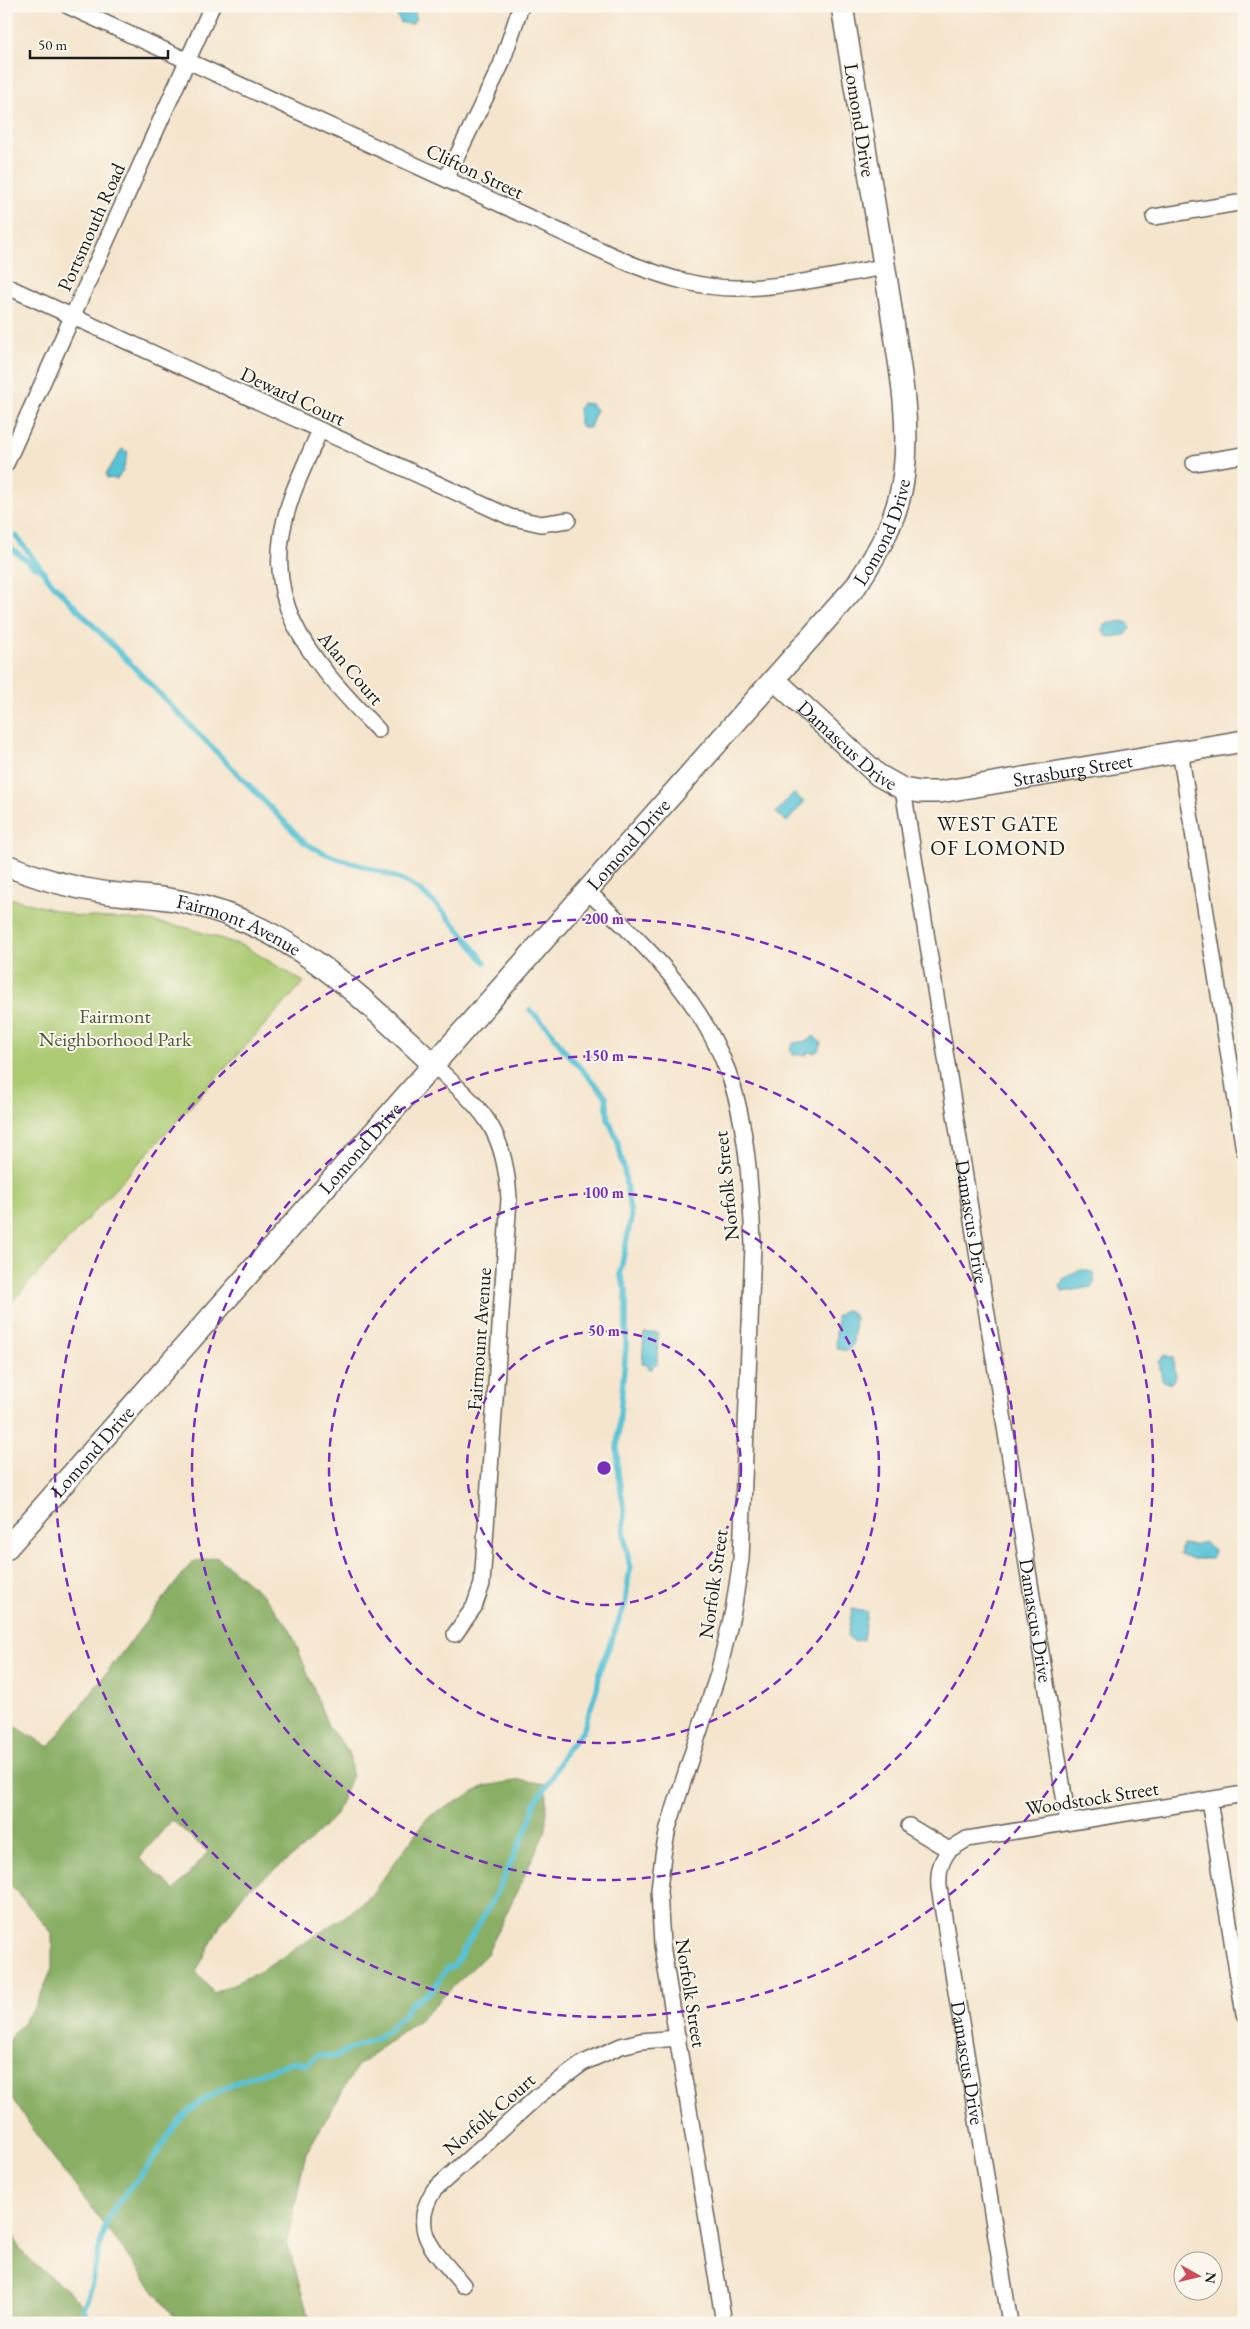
<svg xmlns="http://www.w3.org/2000/svg" width="1250" height="2329" viewBox="0 0 1250 2329" font-family="'EB Garamond',serif">
  <style>
    .green { fill: #accb73; stroke: #647448 }
    .forest { fill: #89af65; stroke: #526640; fill-rule: evenodd }
    .water { fill: #59c2d6; stroke: #3a6f79 }
    .lines { fill: none; stroke-linecap: round; stroke-linejoin: round }
    .stream { stroke: #59c2d6; stroke-width: 5.5 }
    .street-casing { stroke: #68625a; stroke-width: 18 }
    .secondary-casing { stroke: #68625a; stroke-width: 24 }
    .street { stroke: #fff; stroke-width: 15 }
    .secondary { stroke: #fff; stroke-width: 21 }
    .ring { fill: none; stroke: #7b2cbf; stroke-width: 2.5; stroke-dasharray: 9 6 }
    .labels { text-anchor: middle; stroke-width: 4; stroke-linejoin: round; paint-order: stroke }
    .street-label { font-size: 20px; fill: #1c1c1c; stroke: #fbf7ec }
    .park-label { font-size: 20px; fill: #4e593a; stroke: #fbf7ec }
    .neighbourhood-label { font-size: 21px; letter-spacing: 1px; fill: #1c1c1c; stroke: #fbf7ec }
    .centre { fill: #7b2cbf; stroke: #fbf7ec; stroke-width: 2.5 }
    .ring-label { font-size: 15px; text-anchor: middle; font-weight: bold; fill: #7b2cbf; stroke: #fbf7ec; stroke-width: 4; stroke-linejoin: round; paint-order: stroke }
  </style>
  <rect width="100%" height="100%" fill="#fbf7ec"/>
  <filter id="ink" filterUnits="userSpaceOnUse"><feTurbulence type="fractalNoise" baseFrequency=".02" numOctaves="2"/><feDisplacementMap in="SourceGraphic" scale="10" xChannelSelector="R" yChannelSelector="G"/><feConvolveMatrix kernelMatrix="1 2 1 2 8 2 1 2 1" color-interpolation-filters="sRGB"/></filter>
  <filter id="wash" filterUnits="userSpaceOnUse"><feTurbulence type="fractalNoise" baseFrequency=".0096" numOctaves="4" result="noise"/><feDisplacementMap in="SourceGraphic" scale="20" xChannelSelector="R" yChannelSelector="G"/><feGaussianBlur stdDeviation="1.12" result="paint"/><feColorMatrix in="noise" values="0 0 0 0 0 0 0 0 0 0 0 0 0 0 0 0 0 1.4 0 .05"/><feComposite in="paint" operator="in"/></filter>
  <g filter="url(#wash)">
    <rect width="100%" height="100%" fill="#f5e5cd"/>
    <!-- green -->
    <path class="green" d="M6,897l71,19 67,4 44,8 56,18 60,36 -298,326z"/>
    <!-- forest -->
    <g class="forest">
      <path d="M217,1557l47,39 26,33 38,97 21,26 3,23 -17,41 -33,33 -56,42 -25,33 -25,48 18,21 49,-23 87,-57 21,-18 57,-78 57,-31 35,-6 26,4v46l-59,124 -67,65 -62,46 -52,88 -19,89 20,68 7,13h-135l-133,-175 -40,-58v-47l29,-36 17,-38v-36l-46,-54v-158l43,26 143,-185zM172,1820l36,32 -33,38 -36,-32z"/>
      <path d="M6,2202c7,16 3,31 15,48 17,24 65,43 69,73h-84z"/>
    </g>
    <!-- water -->
    <g class="water">
      <path d="M392,6h13l10,6 1,6 -4,6 -11,-1z"/>
      <path d="M582,403l9,1 5,6 -6,18h-6l-5,-4v-16z"/>
      <path d="M122,449l6,3 -5,19 -6,8 -10,-1 -1,-4z"/>
      <path d="M1123,621l5,2 2,5 -4,7 -16,2 -5,-2 -2,-6 3,-5z"/>
      <path d="M793,793l11,9 -17,20 -11,-9z"/>
      <path d="M814,1036l7,7 -2,7 -5,3 -7,-1v3h-14l-3,-5 3,-7 14,-2z"/>
      <path d="M1083,1269l11,4v10l-2,4 -30,5 -2,-6 4,-8z"/>
      <path d="M844,1310l7,1 4,7 -2,27 -6,6 -9,-2c-6,-11 1,-21 -2,-32z"/>
      <path d="M644,1333h14l-1,32h-4l-1,4h-4v-4l-6,-1z"/>
      <path d="M1165,1355l8,3 3,19 -3,5 -6,1 -5,-3 -3,-18z"/>
      <path d="M1204,1542l10,8 -2,9h-19l-13,-5 2,-10 11,1z"/>
      <path d="M852,1609l15,3 -4,28 -9,1 -7,-4z"/>
    </g>
    <g class="lines">
      <!-- stream -->
      <g class="stream">
        <path d="M16,536l35,46 253,260c30,20 67,23 100,39 31,15 59,54 81,81"/>
        <path d="M11,548l24,19"/>
        <path d="M81,2323c1,-16 7,-22 10,-36 5,-21 8,-48 17,-67 9,-21 25,-34 38,-51 12,-16 22,-36 35,-50 22,-23 57,-39 86,-48 16,-4 23,-14 39,-6l12,-10 17,2 12,-7 28,-11 14,-10 16,-15 4,-9 23,-14 15,-23 7,-2 40,-68 35,-74 6,-22 15,-21 16,-31 17,-19 14,-42 3,-19 25,-66 5,-37 -6,-33v-26l-6,-34 -1,-26 9,-101v-56l-6,-17 11,-56 -7,-49 -7,-30 -9,-20 -2,-23 -43,-47 -12,-18 -21,-21"/>
      </g>
    </g>
  </g>
  <g filter="url(#ink)">
    <g class="lines">
      <defs>
        <g id="street">
          <path d="M68,6l563,258c34,13 68,24 105,24 50,0 100,-13 148,-21"/>
          <path d="M446,179l55,-114 20,-59"/>
          <path d="M1154,217l90,-15"/>
          <path d="M6,286l504,231 31,7 27,-4"/>
          <path d="M320,430c-9,21 -19,42 -27,63 -40,108 16,164 85,237"/>
          <path d="M1194,463l50,-8"/>
          <path d="M6,464l206,-458"/>
          <path d="M1180,751l64,399"/>
          <path id="s1" d="M903,789l165,1032"/>
          <path d="M587,891c58,53 113,106 141,181 19,50 23,119 25,173l-12,314 -8,52 -15,63 -50,154 -5,27 -4,35 3,55 62,378"/>
          <path d="M434,1065c49,46 71,62 75,134l-27,385 -8,23 -19,27"/>
          <path d="M1209,1800l35,214"/>
          <path id="s2" d="M909,1826l40,24c-9,13 -11,22 -10,37l71,436"/>
          <path d="M949,1850l18,-11 277,-45"/>
          <path d="M463,2285c-26,-32 -56,-53 -29,-95l104,-94 45,-33 38,-17 20,-5 37,-3"/>
        </g>
        <g id="secondary">
          <path id="s3" d="M774,679l104,96 25,14 17,3h20l304,-51"/>
          <path id="s4" d="M6,865c33,14 68,23 102,28 26,3 50,3 76,9 108,23 172,91 250,163"/>
          <path id="s5" d="M6,1549l850,-963c23,-35 44,-72 48,-114 7,-59 -7,-119 -15,-177 -15,-97 -32,-193 -47,-289"/>
        </g>
      </defs>
      <!-- street casing -->
      <use href="#street" class="street-casing"/>
      <!-- secondary casing -->
      <use href="#secondary" class="secondary-casing"/>
      <!-- street -->
      <use href="#street" class="street"/>
      <!-- secondary -->
      <use href="#secondary" class="secondary"/>
    </g>
  </g>
  <!-- distance rings -->
  <g class="ring">
    <circle cx="604" cy="1468" r="137"/>
    <circle cx="604" cy="1468" r="275"/>
    <circle cx="604" cy="1468" r="412"/>
    <circle cx="604" cy="1468" r="549"/>
  </g>
  <g class="labels">
    <!-- street labels -->
    <g class="street-label">
      <text transform="translate(860 120) rotate(81)" y="7">Lomond Drive</text>
      <text transform="translate(475 171) rotate(25)" y="7">Clifton Street</text>
      <text transform="translate(91 227) rotate(-66)" y="7">Portsmouth Road</text>
      <text transform="translate(293 396) rotate(25)" y="7">Deward Court</text>
      <text dy="7" stroke="none"><textPath href="#s5" startOffset="1345">Lomond Drive</textPath></text>
      <text transform="translate(351 668) rotate(50)" y="7">Alan Court</text>
      <text dy="7" stroke="none"><textPath href="#s3" startOffset="99">Damascus Drive</textPath></text>
      <text dy="7" stroke="none"><textPath href="#s3" startOffset="342">Strasburg Street</textPath></text>
      <text dy="7" stroke="none"><textPath href="#s5" startOffset="940">Lomond Drive</textPath></text>
      <text dy="7" stroke="none"><textPath href="#s4" startOffset="242">Fairmont Avenue</textPath></text>
      <text dy="7" stroke="none"><textPath href="#s5" startOffset="535">Lomond Drive</textPath></text>
      <text transform="translate(726 1186) rotate(-96)" y="7">Norfolk Street</text>
      <text dy="7" stroke="none"><textPath href="#s1" startOffset="438">Damascus Drive</textPath></text>
      <text transform="translate(479 1339) rotate(-86)" y="7">Fairmount Avenue</text>
      <text dy="7" stroke="none"><textPath href="#s5" startOffset="130">Lomond Drive</textPath></text>
      <text transform="translate(713 1584) rotate(-82)" y="7">Norfolk Street</text>
      <text dy="7" stroke="none"><textPath href="#s1" startOffset="842">Damascus Drive</textPath></text>
      <text transform="translate(1092 1798) rotate(-9)" y="7">Woodstock Street</text>
      <text transform="translate(691 1993) rotate(81)" y="7">Norfolk Street</text>
      <text dy="7" stroke="none"><textPath href="#s2" startOffset="264">Damascus Drive</textPath></text>
      <text transform="translate(489 2114) rotate(-41)" y="7">Norfolk Court</text>
    </g>
    <!-- park labels -->
    <g class="park-label">
      <text x="115" y="1023">Fairmont<tspan x="115" dy="23">Neighborhood Park</tspan></text>
    </g>
    <!-- neighbourhood labels -->
    <g class="neighbourhood-label">
      <text x="998" y="831">WEST GATE<tspan x="998" dy="24">OF LOMOND</tspan></text>
    </g>
  </g>
  <circle cx="604" cy="1468" r="8" class="centre"/>
  <g class="ring-label">
    <text x="604" y="924">200 m</text>
    <text x="604" y="1061">150 m</text>
    <text x="604" y="1198">100 m</text>
    <text x="604" y="1336">50 m</text>
  </g>
  <!-- margin -->
  <rect width="1250" height="2329" fill="none" stroke="#fbf7ec" stroke-width="25"/>
  <!-- north arrow -->
  <g transform="translate(1198 2276) rotate(98)"><circle r="24" fill="#fbf7ec" stroke="#a29f99"/>
  <path d="M0-4L9 19L0 12L-9 19Z" fill="#d1495b"/>
  <text y="-8" font-size="14" font-weight="bold" text-anchor="middle" fill="#1c1c1c">N</text>
  </g>
  <!-- scale -->
  <path d="M30 50v8h138v-8" fill="none" stroke="#1c1c1c" stroke-width="2.5"/>
  <text x="38" y="50" font-size="15" fill="#1c1c1c" stroke="#fbf7ec" stroke-width="4" paint-order="stroke">50 m</text>
</svg>
